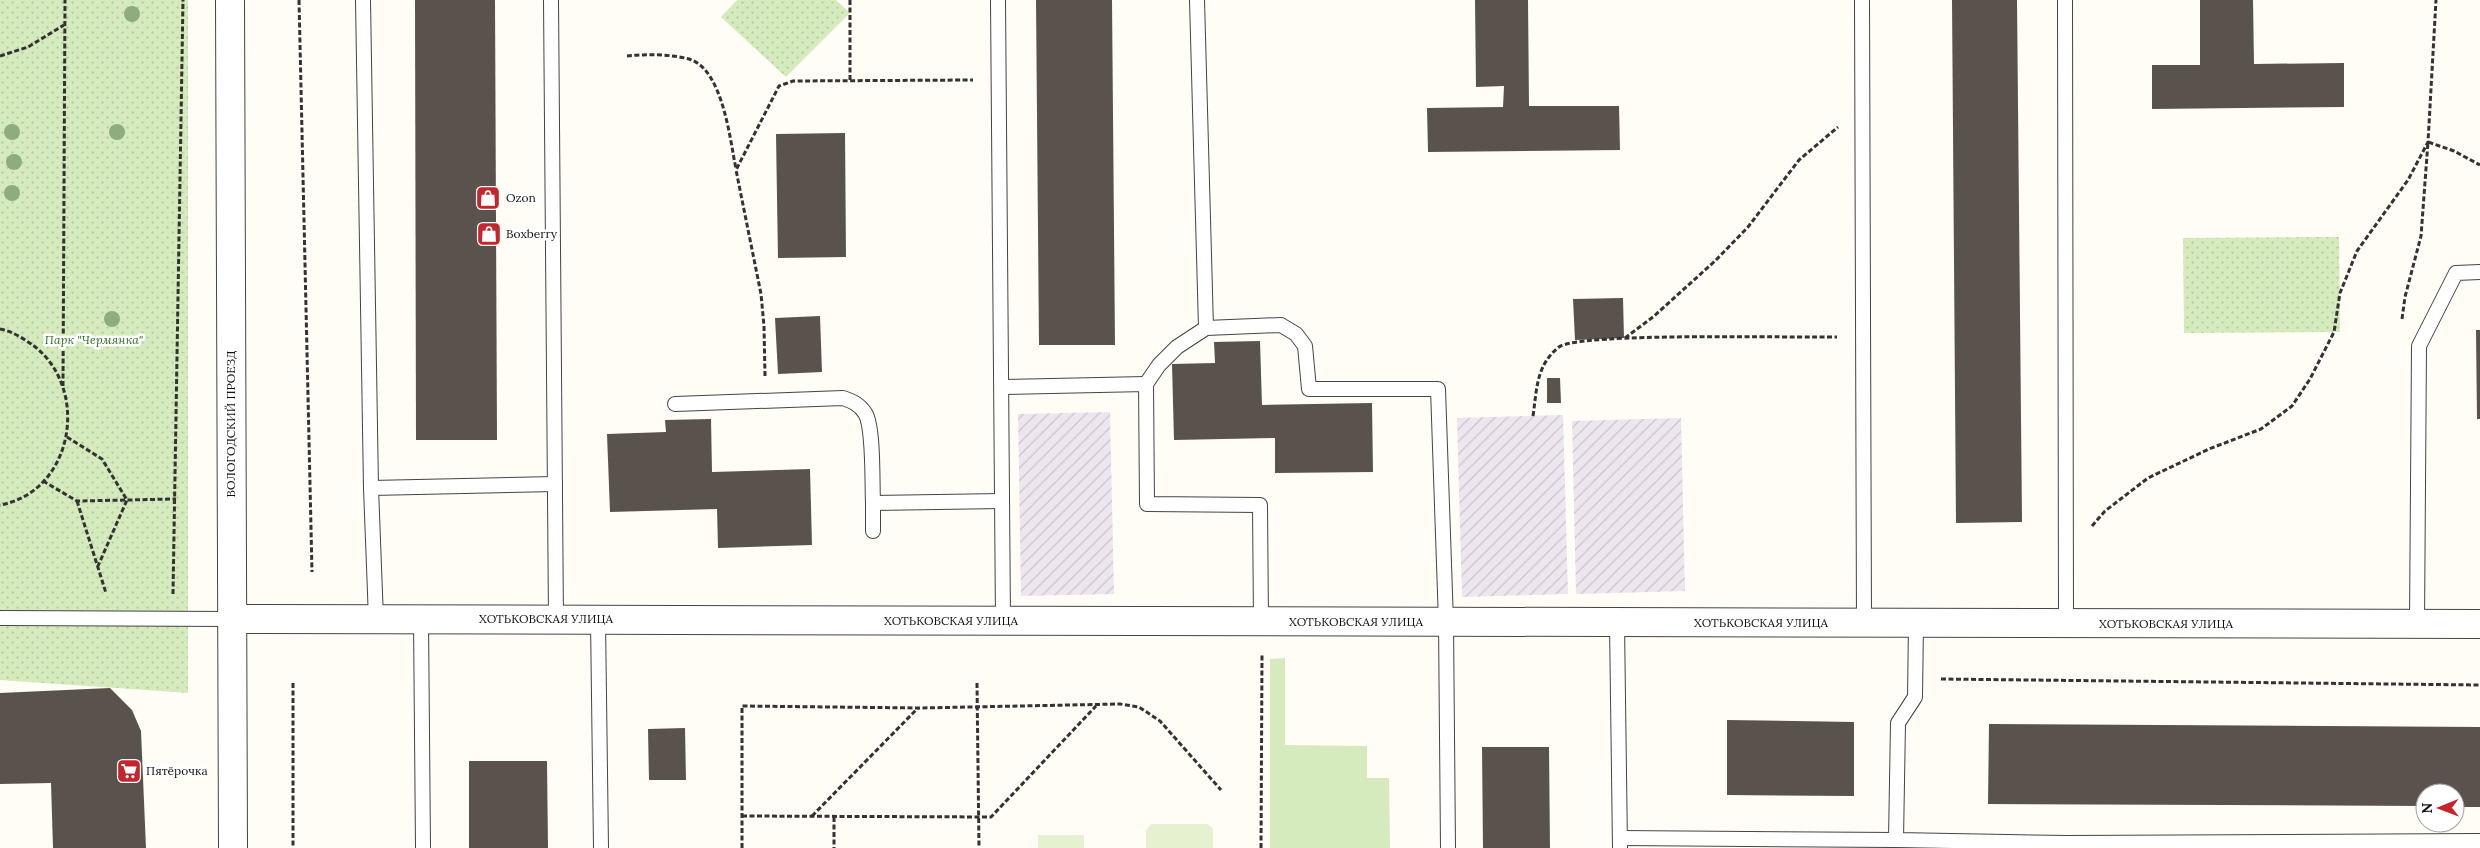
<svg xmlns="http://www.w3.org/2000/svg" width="2480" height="848" viewBox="0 0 2480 848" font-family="Lora,serif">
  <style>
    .industrial { fill: url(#industrial-furrows) }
    .grass { fill: #d5ebbd }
    .park { fill: url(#park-dots) }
    .pitch { fill: #e6f2cf }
    .building { fill: #5a524d }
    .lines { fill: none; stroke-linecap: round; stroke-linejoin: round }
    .service-casing { stroke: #444; stroke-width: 16 }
    .minor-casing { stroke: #444; stroke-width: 30 }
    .tertiary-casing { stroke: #444; stroke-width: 30 }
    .path { stroke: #333; stroke-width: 3; stroke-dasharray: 5 2.5; stroke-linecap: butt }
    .service { stroke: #fff; stroke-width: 14 }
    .minor { stroke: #fff; stroke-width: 28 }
    .tertiary { stroke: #fff; stroke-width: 28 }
    .tree { fill: #8dad7f }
    .labels { text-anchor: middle; stroke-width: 5; stroke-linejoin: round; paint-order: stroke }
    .poi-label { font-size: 12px; fill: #111; stroke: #fff; text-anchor: start }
    .park-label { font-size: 12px; font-style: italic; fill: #2f6b1f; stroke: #fff }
    .street-label { font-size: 12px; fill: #111; stroke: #fff }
  </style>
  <defs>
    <pattern id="industrial-furrows" width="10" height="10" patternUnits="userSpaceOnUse" patternTransform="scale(1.25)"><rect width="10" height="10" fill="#eee6ef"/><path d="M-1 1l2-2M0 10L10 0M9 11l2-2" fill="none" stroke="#cbc4cc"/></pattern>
    <pattern id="park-dots" width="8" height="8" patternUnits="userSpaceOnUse" patternTransform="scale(1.25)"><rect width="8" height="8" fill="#d5ebbd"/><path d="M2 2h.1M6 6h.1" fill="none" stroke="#b6c8a1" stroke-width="1.8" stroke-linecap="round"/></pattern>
  </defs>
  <rect width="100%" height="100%" fill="#fffdf5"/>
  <!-- industrial -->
  <g class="industrial">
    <path d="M1110,412l4,182 -93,2 -3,-182z"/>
    <path d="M1563,415l5,179 -106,3 -5,-179z"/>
    <path d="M1681,418l4,173 -109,3 -4,-173z"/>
  </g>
  <!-- grass -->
  <path class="grass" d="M1285,658v87l82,1v32h22l1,70h-120v-189z"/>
  <!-- park -->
  <g class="park">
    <path d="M0,0h188v693l-188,-13z"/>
    <path d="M737,0h99l14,13 -64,64 -65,-60z"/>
    <path d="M2339,237l1,95 -156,1 -1,-95z"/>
  </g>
  <!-- pitch -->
  <g class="pitch">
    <path d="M1151,824h57l5,5v19h-67v-18z"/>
    <rect x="1038" y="835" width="46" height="13"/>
  </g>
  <!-- building -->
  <g class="building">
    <path d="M415,0h80l2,440h-81z"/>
    <path d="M1036,0h76l3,345h-76z"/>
    <path d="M1475,0h53l1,106h90l1,44 -192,2 -1,-44 76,-1 1,-21 -28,1z"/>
    <path d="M1952,0h65l5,522 -66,1z"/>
    <path d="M2200,0h53l1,64 90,-1v44l-192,2v-44h48z"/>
    <path d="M845,133l1,124 -68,1 -2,-124z"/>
    <path d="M1623,298l1,40 -49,2 -2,-41z"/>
    <path d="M820,316l2,56 -44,2 -3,-56z"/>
    <path d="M2476,330h4v89h-3z"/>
    <path d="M1260,341l2,64 110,-2 1,69 -98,1v-35l-101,2 -2,-76 43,-1 -1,-21z"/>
    <path d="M1547,378h13l1,25h-14z"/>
    <path d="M711,419l1,53 98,-3 2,76 -94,3 -1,-39 -107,3 -3,-78 59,-2 -1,-12z"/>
    <path d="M110,688l22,22 9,21 5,117h-93l-2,-65 -51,1v-91z"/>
    <path d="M1727,720l127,2v74l-127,-1z"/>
    <path d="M1989,724l491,3v80h-25v-14h-30v13l-437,-2z"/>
    <path d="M685,728l1,52h-37l-1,-51z"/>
    <path d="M1482,747h67l1,101h-67z"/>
    <path d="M469,761h78l1,87h-79z"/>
  </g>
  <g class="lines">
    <defs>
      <g id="service">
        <path d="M363,0l8,488 5,131"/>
        <path d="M551,0l5,620"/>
        <path d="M998,0l5,621"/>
        <path d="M1197,0l9,328"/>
        <path d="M1862,0l2,623"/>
        <path d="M2065,0l1,623"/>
        <path d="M1146,384l13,-19 18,-18 29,-19 75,-3 15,9 9,12 4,43h129l8,233 2,226"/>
        <path d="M1002,387l144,-3 1,120 113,1 1,116"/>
        <path d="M675,404l168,-6c9,3 16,6 22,15 9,13 7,72 8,90l129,-2"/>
        <path d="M371,488l184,-4"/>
        <path d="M873,531v-28"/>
        <path d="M0,618l232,1"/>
        <path d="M421,619l2,229"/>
        <path d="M598,620l3,228"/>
        <path d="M1617,623l3,225"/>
        <path d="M1916,623l-1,74 -17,26 -2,117 171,3 413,-2"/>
        <path d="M2417,624l2,-278 37,-73 24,-1"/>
        <path d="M1620,838l276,2"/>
      </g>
      <path id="minor" d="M232,619l2248,5"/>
      <path id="tertiary" d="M230,0l3,848"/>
    </defs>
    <!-- service casing -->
    <use href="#service" class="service-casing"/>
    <!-- minor casing -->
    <use href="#minor" class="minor-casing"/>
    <!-- tertiary casing -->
    <use href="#tertiary" class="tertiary-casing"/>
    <!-- path -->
    <g class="path">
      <path d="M299,0l13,572"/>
      <path d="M850,0v80"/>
      <path d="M0,56l28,-9 36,-22"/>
      <path d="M627,56c19,-2 43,-2 62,3 34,10 41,81 47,110"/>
      <path d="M2402,319l3,-22 16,-61 7,-94 26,9 26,14"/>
      <path d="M0,329c12,2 24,10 34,17 57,44 39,146 -34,159"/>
      <path d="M1625,338l28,-21 62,-56 33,-34 51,-67 39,-33"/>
      <path d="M765,376l-1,-50 -3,-32 -25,-124 43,-84 14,-5 180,-1"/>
      <path d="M63,386l2,-386"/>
      <path d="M1533,416c4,-27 3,-51 26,-69 20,-15 239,-9 278,-10"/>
      <path d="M67,437l35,22 25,41 -29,66"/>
      <path d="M43,481l34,20 99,-2"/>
      <path d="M77,501l29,92"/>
      <path d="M2092,526l13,-15 43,-33 61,-29 52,-20 31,-23 18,-27 24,-47 6,-39 17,-42 51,-71 20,-38 8,-142"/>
      <path d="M173,594l10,-594"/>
      <path d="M1941,679l539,6"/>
      <path d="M293,683v165"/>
      <path d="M977,683l2,165"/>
      <path d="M742,816l249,1 105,-111"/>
      <path d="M812,816l106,-108"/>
      <path d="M834,817v31"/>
      <path d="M742,848v-142l177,2 201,-4 19,3 21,14 61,69"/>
      <path d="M1261,848l1,-194"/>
    </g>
    <!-- service -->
    <use href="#service" class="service"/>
    <!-- minor -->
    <use href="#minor" class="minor"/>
    <!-- tertiary -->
    <use href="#tertiary" class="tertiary"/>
  </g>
  <!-- trees -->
  <g class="tree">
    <circle cx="132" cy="14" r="8"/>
    <circle cx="12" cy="132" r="8"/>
    <circle cx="117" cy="132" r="8"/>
    <circle cx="14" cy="162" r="8"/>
    <circle cx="12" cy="193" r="8"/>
    <circle cx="112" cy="319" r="8"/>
  </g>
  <!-- icons -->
  <defs>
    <symbol id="shop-square" viewBox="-11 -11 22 22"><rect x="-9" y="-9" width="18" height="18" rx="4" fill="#c4262e" stroke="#fff"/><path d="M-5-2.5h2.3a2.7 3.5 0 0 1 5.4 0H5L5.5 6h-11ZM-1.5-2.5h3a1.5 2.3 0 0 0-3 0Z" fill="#fff"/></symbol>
    <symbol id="supermarket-square" viewBox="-11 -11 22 22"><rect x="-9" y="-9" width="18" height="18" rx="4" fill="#c4262e" stroke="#fff"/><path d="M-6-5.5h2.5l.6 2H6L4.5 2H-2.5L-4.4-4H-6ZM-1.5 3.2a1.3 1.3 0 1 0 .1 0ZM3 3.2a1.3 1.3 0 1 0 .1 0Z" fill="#fff"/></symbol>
  </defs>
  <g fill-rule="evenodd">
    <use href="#shop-square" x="474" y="184" width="28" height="28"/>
    <use href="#shop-square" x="475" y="220" width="28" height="28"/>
    <use href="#supermarket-square" x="115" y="757" width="28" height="28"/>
  </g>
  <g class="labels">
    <!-- poi labels -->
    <g class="poi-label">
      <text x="506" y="202">Ozon</text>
      <text x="506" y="238">Boxberry</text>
      <text x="146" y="775">Пятёрочка</text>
    </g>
    <!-- park labels -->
    <g class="park-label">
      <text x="94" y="344">Парк "Чермянка"</text>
    </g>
    <!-- street labels -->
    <g class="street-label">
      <text transform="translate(231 424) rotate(-90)" y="4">ВОЛОГОДСКИЙ ПРОЕЗД</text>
      <text x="546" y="623">ХОТЬКОВСКАЯ УЛИЦА</text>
      <text x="951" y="625">ХОТЬКОВСКАЯ УЛИЦА</text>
      <text x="1356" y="626">ХОТЬКОВСКАЯ УЛИЦА</text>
      <text x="1761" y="627">ХОТЬКОВСКАЯ УЛИЦА</text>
      <text x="2166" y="628">ХОТЬКОВСКАЯ УЛИЦА</text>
    </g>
  </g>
  <!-- north arrow -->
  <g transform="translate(2440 808) rotate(269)"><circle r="24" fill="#ffffff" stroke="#a0a0a0"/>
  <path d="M0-4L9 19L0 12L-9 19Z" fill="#c4262e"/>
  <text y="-8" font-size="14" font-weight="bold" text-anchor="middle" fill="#111111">N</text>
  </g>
</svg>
